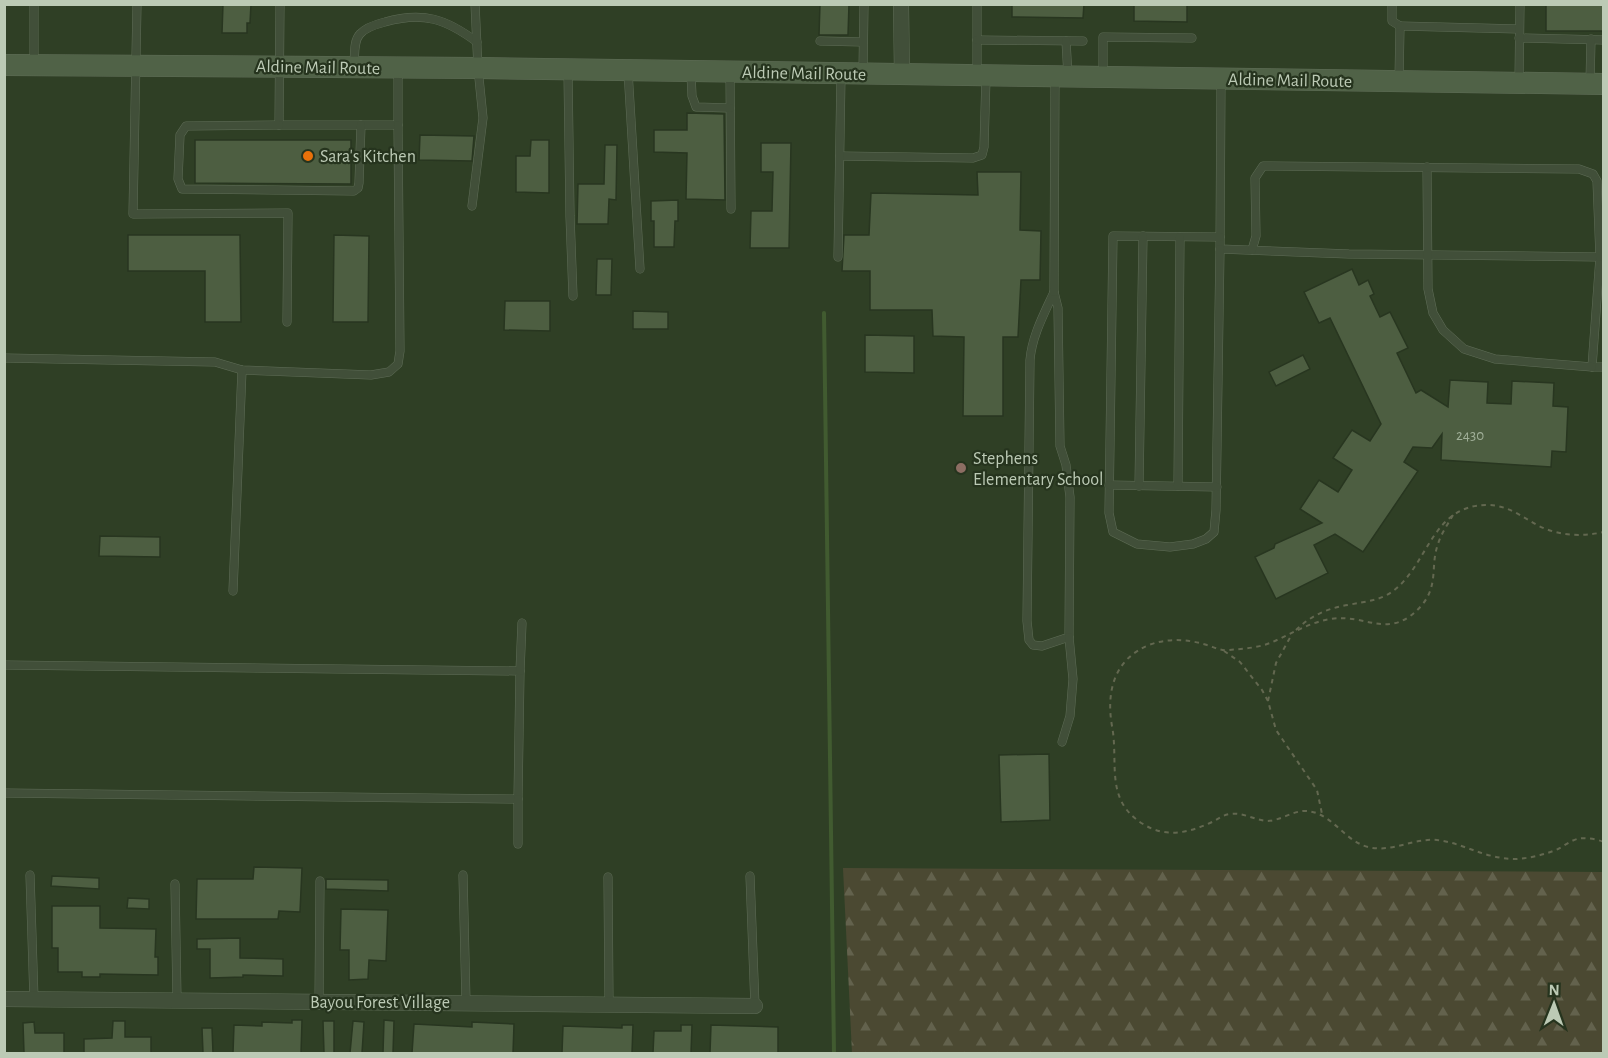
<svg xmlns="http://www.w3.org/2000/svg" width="1608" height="1058" viewBox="0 0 1608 1058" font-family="'Alegreya Sans',sans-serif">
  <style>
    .forest { fill: url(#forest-firs) }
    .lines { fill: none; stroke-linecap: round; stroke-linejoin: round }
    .stream { stroke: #415b30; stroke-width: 4 }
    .building { fill: #4d5e41; stroke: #283620; stroke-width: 1.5 }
    .service-casing { stroke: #5f6d57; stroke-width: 9 }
    .minor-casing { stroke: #5f6d57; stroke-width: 16 }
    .secondary-casing { stroke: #5f6d57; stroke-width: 22 }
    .path { stroke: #636850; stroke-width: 2; stroke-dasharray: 4.5 4.5; stroke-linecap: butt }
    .service { stroke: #414f39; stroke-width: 8 }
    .minor { stroke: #414f39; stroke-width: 15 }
    .secondary { stroke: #506247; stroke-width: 21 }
    .food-dot { fill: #e8710a; stroke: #26341e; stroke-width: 2 }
    .education-dot { fill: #8d6e63; stroke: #26341e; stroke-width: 2 }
    .labels { text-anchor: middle; stroke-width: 4.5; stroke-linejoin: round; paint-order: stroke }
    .number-label { font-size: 15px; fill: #a0af98 }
    .street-label { font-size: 18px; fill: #bccab5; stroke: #26341e }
    .poi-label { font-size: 18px; fill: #bccab5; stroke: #26341e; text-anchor: start }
  </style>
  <defs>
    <pattern id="forest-firs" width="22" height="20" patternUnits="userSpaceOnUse" patternTransform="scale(1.5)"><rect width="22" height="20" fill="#4b4932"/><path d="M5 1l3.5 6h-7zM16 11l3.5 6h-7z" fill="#63624d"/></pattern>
  </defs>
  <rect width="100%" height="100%" fill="#2f3f25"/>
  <!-- forest -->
  <path class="forest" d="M843,868l760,4v181h-751z"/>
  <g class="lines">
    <!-- stream -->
    <path class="stream" d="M824,313l10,741"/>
  </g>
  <!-- building -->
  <g class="building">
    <path d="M223,4h28l-1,19h-3v10h-25z"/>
    <path d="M820,4h29l-1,31h-29z"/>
    <path d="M1012,4h72l-1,14 -71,-1z"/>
    <path d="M1134,4h53v18l-53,-1z"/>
    <rect x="1546" y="4" width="58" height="27"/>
    <path d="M687,113l37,1 1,86 -39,-1 1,-46 -33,-1v-22h33z"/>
    <path d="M420,135l54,1 -2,25 -53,-1z"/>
    <path d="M195,140h156v44l-156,-1z"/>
    <path d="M531,140h18v53l-33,-1v-36h14z"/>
    <path d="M761,143h30l-2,105h-39l1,-37h21l1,-39h-12z"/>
    <path d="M605,145h12l-1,55 -7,-1 -1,25h-31l1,-40h26z"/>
    <path d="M977,172h44l-1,58 21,1 -1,49h-19l-3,57h-15v79h-40l1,-79 -31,-1 -1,-26h-62v-39h-28l2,-36h25l2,-42 107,2z"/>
    <path d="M678,200v21h-3l-1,26h-20v-26h-3v-20z"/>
    <path d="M128,235h112l1,87h-36v-51h-77z"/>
    <path d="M334,235l35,1 -1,86h-35z"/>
    <path d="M597,259h15l-1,36h-15z"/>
    <path d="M1352,269l7,16 9,-5 6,14 -4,2 10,21 10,-5 18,36 -11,5 19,40 5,-3 27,17 2,-27 38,2 -1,21 24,1 1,-23 42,2 -1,23 15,1 -2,45 -14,-1 -1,16 -110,-7 1,-26 -10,14 -19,-1 -9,15 14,9 -55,81 -28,-18 -21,11 14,28 -52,26 -21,-42 19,-9 1,-4 47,-21 -22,-14 19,-29 19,12 14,-22 -19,-12 19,-28 18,11 11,-17 -51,-106 -11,5 -15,-31z"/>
    <path d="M505,301h45v30l-46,-1z"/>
    <path d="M633,311l35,1v17h-35z"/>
    <path d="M865,335l49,1v37l-49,-1z"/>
    <path d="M1303,355l7,14 -34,17 -7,-14z"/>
    <path d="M100,536l60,1v20l-61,-1z"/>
    <path d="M1049,754l1,66 -49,2 -2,-67z"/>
    <path d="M254,867l48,1 -2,44 -21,-1 -1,8h-82l1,-40h56z"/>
    <path d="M52,876l47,2v11l-48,-3z"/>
    <path d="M326,879l62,1v11l-62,-2z"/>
    <path d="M128,898l21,1v10l-22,-1z"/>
    <path d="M52,906h48v22l56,1 -1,28h3v18l-58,-1v3h-18v-5h-24v-24h-6z"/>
    <path d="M341,909l47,1 -2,51 -17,-1 -1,19 -19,1v-30h-9z"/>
    <path d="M240,938v20l43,1v17l-40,-1v2l-33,1v-29h-13v-10z"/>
    <path d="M292,1020h10l-1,33h-68l1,-28 28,1v-4l30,1z"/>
    <path d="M384,1020l10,1 -1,32h-10z"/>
    <path d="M113,1021h12v16h26v16h-67v-14l28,-1z"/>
    <path d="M323,1021h11v32h-10z"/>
    <path d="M353,1021l11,1 -2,31h-12z"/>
    <path d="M34,1022l1,11h29v20h-40l-1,-30z"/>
    <path d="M472,1022l42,2 -1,29h-101l2,-29 58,3z"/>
    <path d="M622,1025h11l-1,28h-70l1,-27 59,2z"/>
    <path d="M681,1025h11l-1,28h-38l1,-22h27z"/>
    <path d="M711,1025l67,2v26h-68z"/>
    <path d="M202,1028h10l1,25h-10z"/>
  </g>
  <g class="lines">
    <defs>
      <g id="service">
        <path d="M137,4l-4,210 155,-1 -1,109"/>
        <path d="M280,4l-1,121h119v-56"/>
        <path d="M977,4v71"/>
        <path d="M1392,4v17l8,5 -1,54"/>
        <path d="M1400,26l119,3"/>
        <path d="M1519,38l85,2"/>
        <path d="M977,40l106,1"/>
        <path d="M820,41l43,1"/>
        <path d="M1066,41l2,35"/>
        <path d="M34,63v-59"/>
        <path d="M354,66c1,-10 -1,-25 6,-32 6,-7 17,-10 25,-12 38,-11 61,-3 92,20"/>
        <path d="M628,71l12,198"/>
        <path d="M568,72l2,144 3,80"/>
        <path d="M863,72l1,-68"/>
        <path d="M730,73l1,136"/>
        <path d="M691,74l1,22 4,11 34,1"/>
        <path d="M1103,77v-40l89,1"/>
        <path d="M1221,81l-1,168 129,5 251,3 -8,110h12"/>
        <path d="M1519,81l1,-77"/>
        <path d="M1590,83l1,-44"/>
        <path d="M279,125l-93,1 -6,9 -2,44 4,10 172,2 4,-3 1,-5 2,-58"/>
        <path d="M840,156l133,2 9,-3 2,-8 2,-70"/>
        <path d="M1427,167l1,122 5,24 10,17 21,19 31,10 97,8"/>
        <path d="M472,206l11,-88 -5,-50 -3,-64"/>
        <path d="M1220,249l-4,261 -2,22 -8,7 -13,5 -23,3 -33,-3 -24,-12 -4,-19 4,-277 107,1"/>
        <path d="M1252,250l4,-14 -1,-58 8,-12 316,3 14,5 4,7 3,76"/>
        <path d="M838,257l3,-182"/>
        <path d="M1054,292l4,16 2,138 6,19 4,32 -1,140 -27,9 -9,-1 -4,-5 -2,-19 3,-261c2,-24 14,-46 24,-68z"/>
        <path d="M1054,292l1,-214"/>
        <path d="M4,358l211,4 27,8 129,5 18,-3 9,-8 2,-13 -2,-226"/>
        <path d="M1109,485l108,2"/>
        <path d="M1139,486l4,-250"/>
        <path d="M1178,486l2,-249"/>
        <path d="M233,591l9,-221"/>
        <path d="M4,665l516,6 -2,128 -514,-6"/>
        <path d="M520,671l2,-48"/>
        <path d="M1062,742l8,-26 3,-37 -4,-42"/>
        <path d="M518,844v-45"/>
        <path d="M30,875l4,124"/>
        <path d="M463,875l3,127"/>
        <path d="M750,876l5,130"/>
        <path d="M608,877l1,126"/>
        <path d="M175,884l2,116"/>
        <path d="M319,1001l1,-120"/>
      </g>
      <g id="minor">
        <path d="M901,4l1,71"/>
        <path d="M4,999l751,7"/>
      </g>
      <path id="secondary" d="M4,65l474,3 1126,16"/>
    </defs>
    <!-- service casing -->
    <use href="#service" class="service-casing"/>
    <!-- minor casing -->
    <use href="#minor" class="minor-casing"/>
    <!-- secondary casing -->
    <use href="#secondary" class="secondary-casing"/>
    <!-- path -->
    <g class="path">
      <path d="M1453,515c-5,9 -12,19 -15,29 -8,22 1,40 -16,61 -32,37 -56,8 -91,14 -22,3 -41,16 -61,24 -13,5 -28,6 -42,7 -8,1 -14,-3 -21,-5 -19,-6 -40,-7 -58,0 -35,14 -43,47 -37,81 7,37 -8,74 31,98 22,14 45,9 67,-1 7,-3 12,-8 20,-9 13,-2 24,6 37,7 12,0 24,-9 36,-10 28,-1 39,29 65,36 23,6 45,-9 69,-7 27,3 47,19 79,19 14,-1 28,-4 42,-10 6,-3 12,-8 19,-10 8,-2 19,0 27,3"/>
      <path d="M1296,630c14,-14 32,-22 52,-25 19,-4 35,-4 50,-18 31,-28 36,-82 89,-82 20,0 34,11 50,20 21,11 44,12 67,7"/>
      <path d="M1224,651l16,11 22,28 6,11 8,29 41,60 5,24"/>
      <path d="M1268,701l8,-38 16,-29"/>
    </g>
    <!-- service -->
    <use href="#service" class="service"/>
    <!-- minor -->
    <use href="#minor" class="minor"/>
    <!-- secondary -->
    <use href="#secondary" class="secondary"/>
  </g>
  <!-- markers -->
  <circle class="food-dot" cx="308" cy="156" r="6"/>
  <circle class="education-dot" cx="961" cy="468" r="6"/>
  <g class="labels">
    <!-- number labels -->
    <g class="number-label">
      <text x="1470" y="440">2430</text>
    </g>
    <!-- street labels -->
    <g class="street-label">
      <text transform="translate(318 67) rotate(1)" y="6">Aldine Mail Route</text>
      <text transform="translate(804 73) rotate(1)" y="6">Aldine Mail Route</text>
      <text transform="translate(1290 80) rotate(1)" y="6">Aldine Mail Route</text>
      <text x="380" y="1008">Bayou Forest Village</text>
    </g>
    <!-- poi labels -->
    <g class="poi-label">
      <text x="320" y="162">Sara's Kitchen</text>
      <text x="973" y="464">Stephens<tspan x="973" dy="21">Elementary School</tspan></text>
    </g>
  </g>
  <!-- border -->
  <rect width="1608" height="1058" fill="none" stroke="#bccab5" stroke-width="12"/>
  <!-- north arrow -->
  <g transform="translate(1554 1004) rotate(1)" stroke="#26341e" stroke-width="4.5" paint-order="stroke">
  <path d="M0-4.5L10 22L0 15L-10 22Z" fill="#bccab5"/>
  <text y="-9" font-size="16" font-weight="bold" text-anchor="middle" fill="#bccab5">N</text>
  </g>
</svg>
